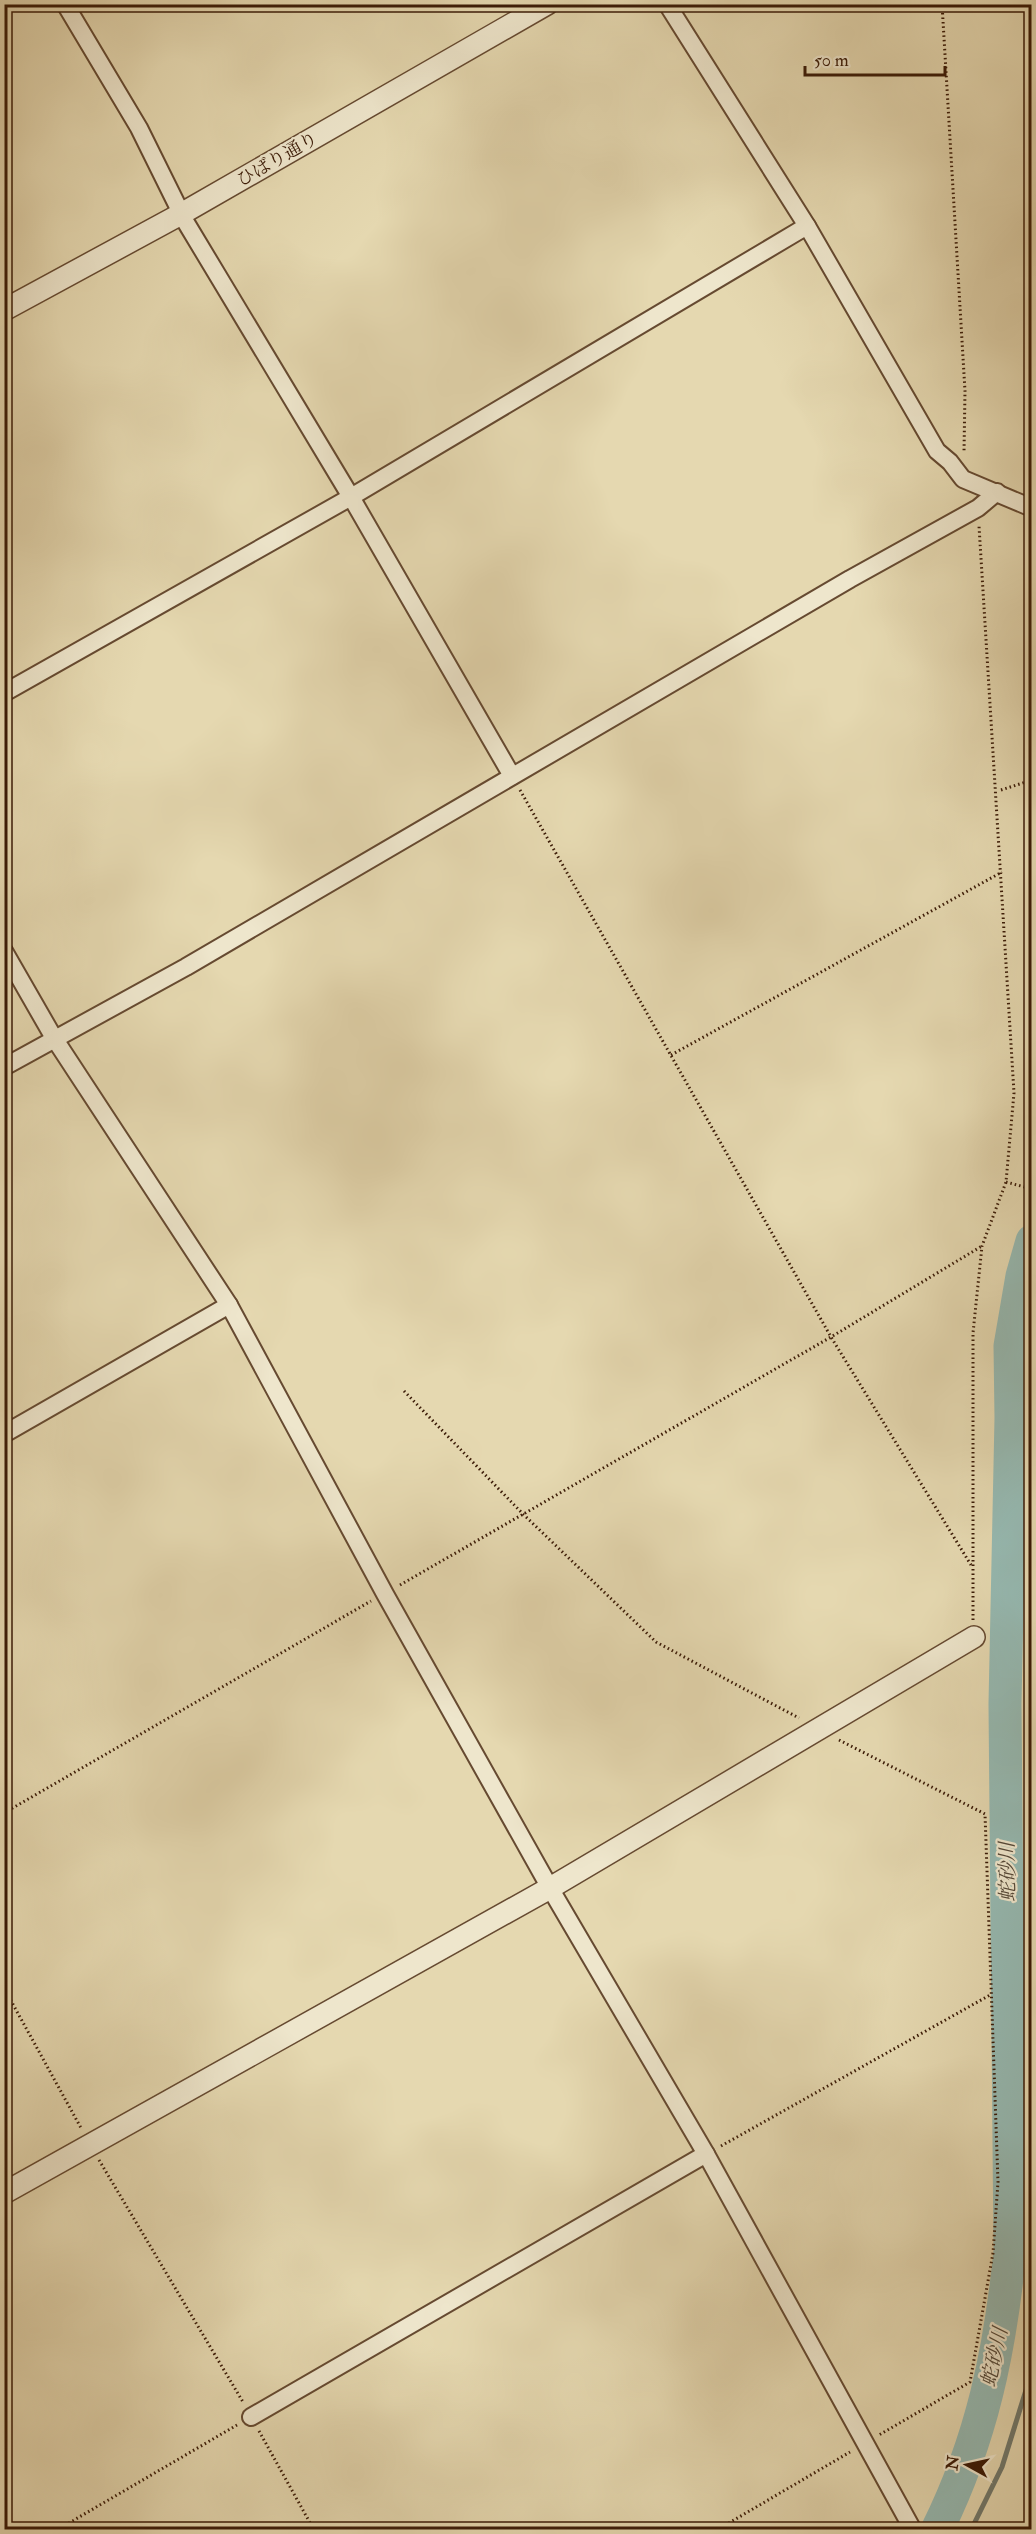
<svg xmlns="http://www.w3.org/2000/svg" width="1036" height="2534" viewBox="0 0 1036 2534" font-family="'IM FELL Double Pica','Noto Serif JP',serif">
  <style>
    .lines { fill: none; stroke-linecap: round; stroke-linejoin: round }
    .stream { stroke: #727a6d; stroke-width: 5 }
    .river { stroke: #96b9b1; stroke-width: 33 }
    .minor-casing { stroke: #664a31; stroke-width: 20 }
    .tertiary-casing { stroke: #664a31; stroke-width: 24 }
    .path { stroke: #3b1b07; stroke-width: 3; stroke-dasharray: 1.5 3; stroke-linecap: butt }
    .minor { stroke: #eee6cc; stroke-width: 16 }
    .tertiary { stroke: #eee6cc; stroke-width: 21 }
    .labels { text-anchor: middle; stroke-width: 4.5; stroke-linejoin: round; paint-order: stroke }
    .street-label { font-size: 18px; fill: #3b1b07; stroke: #eee6cc }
    .water-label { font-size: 20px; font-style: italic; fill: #564a3a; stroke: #eee6cc }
  </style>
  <rect width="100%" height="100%" fill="#e5d8b0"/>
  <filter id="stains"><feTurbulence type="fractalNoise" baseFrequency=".00333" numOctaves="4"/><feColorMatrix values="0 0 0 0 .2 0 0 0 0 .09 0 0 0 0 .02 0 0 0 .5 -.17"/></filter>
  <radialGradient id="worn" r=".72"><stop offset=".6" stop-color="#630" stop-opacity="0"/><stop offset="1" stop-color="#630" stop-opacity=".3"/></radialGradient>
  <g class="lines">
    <!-- stream -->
    <path class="stream" d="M971,2530l31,-63 30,-96"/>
    <!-- river -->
    <path class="river" d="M937,2530c45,-91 63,-179 73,-279l-5,-547 6,-286 -1,-72 12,-70 10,-35"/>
    <defs>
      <g id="minor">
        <path d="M65,4l74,124 46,93 166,276 161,279"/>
        <path d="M667,4l140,222 130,225 13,11 13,17 69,29"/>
        <path d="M4,693l347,-196 456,-271"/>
        <path d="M4,951l50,87 175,267 156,289 165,294 156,266 207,376"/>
        <path d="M4,1067l182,-100 664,-388 128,-71 19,-16"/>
        <path d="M4,1434l225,-129"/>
        <path d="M251,2417l455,-263"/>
      </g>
      <g id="tertiary">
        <path d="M4,310l177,-96 366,-210"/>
        <path d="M4,2193l546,-305 424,-251"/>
      </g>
    </defs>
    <!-- minor casing -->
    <use href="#minor" class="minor-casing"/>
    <!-- tertiary casing -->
    <use href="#tertiary" class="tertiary-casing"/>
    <!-- path -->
    <g class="path">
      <path d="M942,4l23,387 -1,61"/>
      <path d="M520,790l311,547 140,228"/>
      <path d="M1001,790l31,-10"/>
      <path d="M671,1055l331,-183"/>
      <path d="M1006,1182l26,7"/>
      <path d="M404,1391l119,123 133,128 143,76"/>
      <path d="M400,1585l431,-248 151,-91"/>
      <path d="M973,1620v-287l9,-87 24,-64 8,-89 -35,-567"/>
      <path d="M839,1740l146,74 13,368 -5,71 -23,129 -91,53"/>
      <path d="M4,1813l367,-212"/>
      <path d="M4,1988l77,140"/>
      <path d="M721,2146l269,-151"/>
      <path d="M99,2160l144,242"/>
      <path d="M259,2431l55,99"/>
      <path d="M57,2530l180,-105"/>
      <path d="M717,2530l133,-78"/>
    </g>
    <!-- minor -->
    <use href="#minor" class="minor"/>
    <!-- tertiary -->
    <use href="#tertiary" class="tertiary"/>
  </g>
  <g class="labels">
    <!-- street labels -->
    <g class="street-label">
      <text transform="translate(277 159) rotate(-30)" y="6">ひばり通り</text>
    </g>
    <!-- water labels -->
    <g class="water-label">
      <text transform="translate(1007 1872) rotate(-91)" y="7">蛇砂川</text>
      <text transform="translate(994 2357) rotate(-78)" y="7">蛇砂川</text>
    </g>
  </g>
  <!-- margin -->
  <rect width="1036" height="2534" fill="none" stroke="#e5d8b0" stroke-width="24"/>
  <rect x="6" y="6" width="1024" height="2522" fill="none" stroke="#3b1b07" stroke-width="3"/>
  <rect x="12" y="12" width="1012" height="2510" fill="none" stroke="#3b1b07" stroke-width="1.5"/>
  <!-- north arrow -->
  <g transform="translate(967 2465) rotate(278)" stroke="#eee6cc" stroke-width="4.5" paint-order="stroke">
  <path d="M0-4.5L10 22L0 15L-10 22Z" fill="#3b1b07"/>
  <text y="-9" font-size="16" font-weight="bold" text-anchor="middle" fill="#3b1b07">N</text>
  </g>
  <!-- scale -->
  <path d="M805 66v9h140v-9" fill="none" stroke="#3b1b07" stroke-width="3"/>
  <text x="814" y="66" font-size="18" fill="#3b1b07" stroke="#eee6cc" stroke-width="4.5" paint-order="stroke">50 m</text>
  <rect width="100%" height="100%" filter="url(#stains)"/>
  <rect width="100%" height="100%" fill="url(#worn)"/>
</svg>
